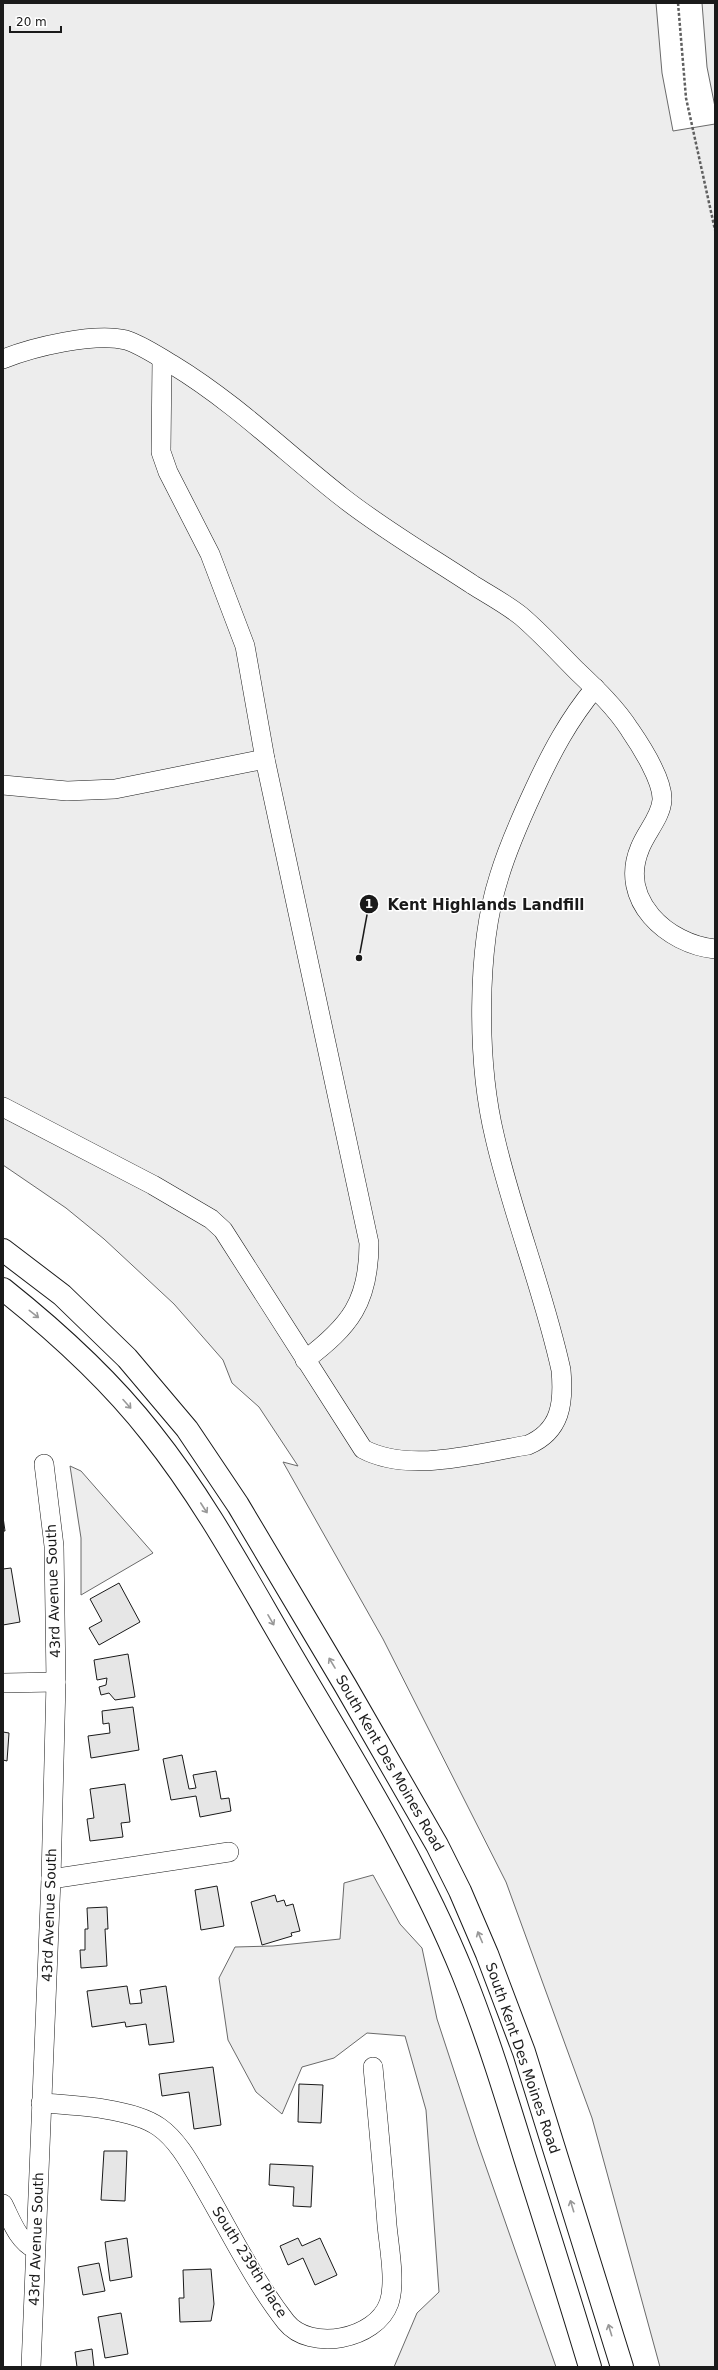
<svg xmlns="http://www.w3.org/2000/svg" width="718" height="2370" viewBox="0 0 718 2370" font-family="'DejaVu Sans',sans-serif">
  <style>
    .built { fill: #ededed; stroke: #6a6a6a }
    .building { fill: #e6e6e6; stroke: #1a1a1a }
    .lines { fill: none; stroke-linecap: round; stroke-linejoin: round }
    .minor-casing { stroke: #1a1a1a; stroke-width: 20 }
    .highway-casing { stroke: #1a1a1a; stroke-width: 24 }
    .path { stroke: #5f5f5f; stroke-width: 2.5; stroke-dasharray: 3 2; stroke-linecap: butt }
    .minor { stroke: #fff; stroke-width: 19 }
    .highway { stroke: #fff; stroke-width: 22 }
    .oneway { stroke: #989898 }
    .labels { text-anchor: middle; stroke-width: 3; stroke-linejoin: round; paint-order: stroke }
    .street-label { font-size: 14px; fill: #1a1a1a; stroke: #fff }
    .leader { fill: none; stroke: #1a1a1a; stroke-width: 1.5 }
    .callout-dot { fill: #1a1a1a; stroke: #fff; stroke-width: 1.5 }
    .mark-label { font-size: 12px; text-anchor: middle; font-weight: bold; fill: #fff }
    .callout-label { font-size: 15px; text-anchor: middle; font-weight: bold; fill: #1a1a1a; stroke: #fff; stroke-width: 3; stroke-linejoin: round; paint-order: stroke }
  </style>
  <rect width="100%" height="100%" fill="#fff"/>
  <!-- built -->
  <g class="built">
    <path d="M3,3h653l6,70 11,58 42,-7v2243h-55l-68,-249 -86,-236 -123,-243 -100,-177 15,4 -39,-59 -27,-24 -9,-23 -49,-56 -70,-65 -38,-31 -63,-43z"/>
    <path d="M702,3h13v104l-8,-40z"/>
    <path d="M70,1466l11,5 72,82 -72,42v-57z"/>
    <path d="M373,1875l27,49 22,24 15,71 41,125 78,223h-162l23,-54 22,-21 -13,-182 -21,-74 -38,-3 -33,25 -32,9 -20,47 -26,-22 -28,-52 -9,-62 16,-31 38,-1 67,-7 4,-56z"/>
  </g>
  <!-- building -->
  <g class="building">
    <path d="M3,1517l2,14h-2z"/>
    <path d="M11,1568l9,54 -17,3v-56z"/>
    <path d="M119,1583l21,39 -41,23 -10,-17 13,-7 -12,-22z"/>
    <path d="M128,1654l7,43 -20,3 -6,-7 -8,2 -2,-8 7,-2 1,-7 -10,2 -3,-20z"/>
    <path d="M133,1707l6,43 -48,8 -3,-22 22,-3 -1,-10 -6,1 -1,-13z"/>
    <path d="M3,1732l6,1 -2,28 -4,-1z"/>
    <path d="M182,1755l7,34 7,-1 -3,-13 23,-4 5,28 8,-1 2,13 -31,6 -4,-21 -25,4 -8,-41z"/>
    <path d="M125,1784l5,38 -9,1 2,14 -33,4 -3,-22 7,-1 -4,-29z"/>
    <path d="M217,1886l7,40 -23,4 -6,-40z"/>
    <path d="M275,1895l2,7 7,-2 2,6 7,-2 7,27 -9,2 1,3 -30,9 -11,-43z"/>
    <path d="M107,1907l1,22h-3l2,37 -26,2 -1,-18h5v-21h3l-1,-21z"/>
    <path d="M127,1986l3,18 12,-1 -2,-13 26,-4 8,56 -25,3 -3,-21 -20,3 -1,-5 -33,5 -5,-36z"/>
    <path d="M213,2067l8,58 -27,4 -5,-37 -27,4 -3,-22z"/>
    <path d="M299,2084l24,1 -2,38 -23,-1z"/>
    <path d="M104,2151h23l-2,50 -24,-1z"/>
    <path d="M270,2164l43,2 -2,41 -18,-1 1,-19 -25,-2z"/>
    <path d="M127,2238l5,39 -22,4 -5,-39z"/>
    <path d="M298,2238l4,8 18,-8 17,37 -22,10 -12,-27 -15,7 -8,-19z"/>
    <path d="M99,2263l6,28 -22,4 -5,-28z"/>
    <path d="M211,2269l3,35 -3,17 -31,1 -1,-24h5l-1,-28z"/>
    <path d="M121,2313l7,41 -23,4 -7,-41z"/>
    <path d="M92,2349l2,18h-17l-2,-15z"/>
  </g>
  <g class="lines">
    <defs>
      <g id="minor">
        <path d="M3,359c30,-12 92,-27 123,-19 16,5 33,17 47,25 61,37 113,88 169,132 42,33 87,59 131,88 16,10 33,19 48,31 20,17 38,37 56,55 19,18 39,37 53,59 11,16 33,51 32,70 -1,17 -16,32 -22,48 -22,52 27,96 75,101"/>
        <path d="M162,359l-1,93 7,20 42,82 35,92 20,113 104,484c0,59 -19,83 -64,117"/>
        <path d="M3,785l64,6 48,-2 150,-30"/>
        <path d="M3,1107l150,78 58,34 12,11 140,219c47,25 115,4 165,-4 33,-14 36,-42 33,-75 -17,-78 -48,-154 -66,-232 -18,-74 -19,-189 4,-261 9,-30 22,-59 35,-87 17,-37 35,-71 61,-102"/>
        <path d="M3,1683l53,-1"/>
        <path d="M51,1879l178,-27"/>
        <path d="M41,2103c32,2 92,5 118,24 20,14 33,40 45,60 26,45 50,94 82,135 24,30 90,18 103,-19 7,-21 0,-56 -2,-78 -4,-53 -9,-105 -14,-158"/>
        <path d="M3,2204c8,16 15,37 32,45"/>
        <path d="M31,2367l20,-488 5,-197 -2,-136 -10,-82"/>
      </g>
      <g id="highway">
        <path d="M3,1250l59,45 65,63 60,71 51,76 107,180 92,160 23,46 27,63 37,98 98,315"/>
        <path d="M3,1289c54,43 105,89 148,144 52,65 92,139 134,211 63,108 131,214 178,330 24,60 43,122 62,184 22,70 44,139 65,209"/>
      </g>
    </defs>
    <!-- minor casing -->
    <use href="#minor" class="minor-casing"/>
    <!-- highway casing -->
    <use href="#highway" class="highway-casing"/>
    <!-- path -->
    <path class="path" d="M678,3l8,95 29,132"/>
    <!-- minor -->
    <use href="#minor" class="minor"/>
    <!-- highway -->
    <use href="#highway" class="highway"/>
  </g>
  <!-- one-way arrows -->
  <defs><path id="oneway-shaft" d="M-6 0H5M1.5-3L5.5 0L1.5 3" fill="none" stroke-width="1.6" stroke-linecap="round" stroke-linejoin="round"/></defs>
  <g class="oneway">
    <use href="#oneway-shaft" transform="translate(34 1314) rotate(38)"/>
    <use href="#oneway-shaft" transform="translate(127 1404) rotate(48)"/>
    <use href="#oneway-shaft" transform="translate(204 1508) rotate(57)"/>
    <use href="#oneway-shaft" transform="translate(271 1620) rotate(60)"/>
    <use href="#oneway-shaft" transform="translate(332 1663) rotate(-121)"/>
    <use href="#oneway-shaft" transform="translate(480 1937) rotate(-113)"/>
    <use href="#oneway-shaft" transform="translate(572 2206) rotate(-107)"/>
    <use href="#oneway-shaft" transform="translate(610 2330) rotate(-107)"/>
  </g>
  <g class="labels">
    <!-- street labels -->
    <g class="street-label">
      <text transform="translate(53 1591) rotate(-92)" y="5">43rd Avenue South</text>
      <text transform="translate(390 1763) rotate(60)" y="5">South Kent Des Moines Road</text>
      <text transform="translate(49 1915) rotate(-88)" y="5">43rd Avenue South</text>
      <text transform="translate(523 2058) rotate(71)" y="5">South Kent Des Moines Road</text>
      <text transform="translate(36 2239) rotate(-88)" y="5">43rd Avenue South</text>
      <text transform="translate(250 2262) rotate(58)" y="5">South 239th Place</text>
    </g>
  </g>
  <!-- callouts -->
  <path class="leader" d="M359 958L369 904"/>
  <g class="callout-dot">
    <circle cx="359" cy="958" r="4"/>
    <circle cx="369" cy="904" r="10"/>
  </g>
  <g class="mark-label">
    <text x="369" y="908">1</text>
  </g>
  <g class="callout-label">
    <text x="486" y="910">Kent Highlands Landfill</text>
  </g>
  <!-- border -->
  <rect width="718" height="2370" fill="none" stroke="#1a1a1a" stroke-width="8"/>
  <!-- scale -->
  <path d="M10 26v6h51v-6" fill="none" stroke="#1a1a1a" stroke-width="2"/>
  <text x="16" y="26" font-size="12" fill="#1a1a1a" stroke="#ffffff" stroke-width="3" paint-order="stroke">20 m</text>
</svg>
